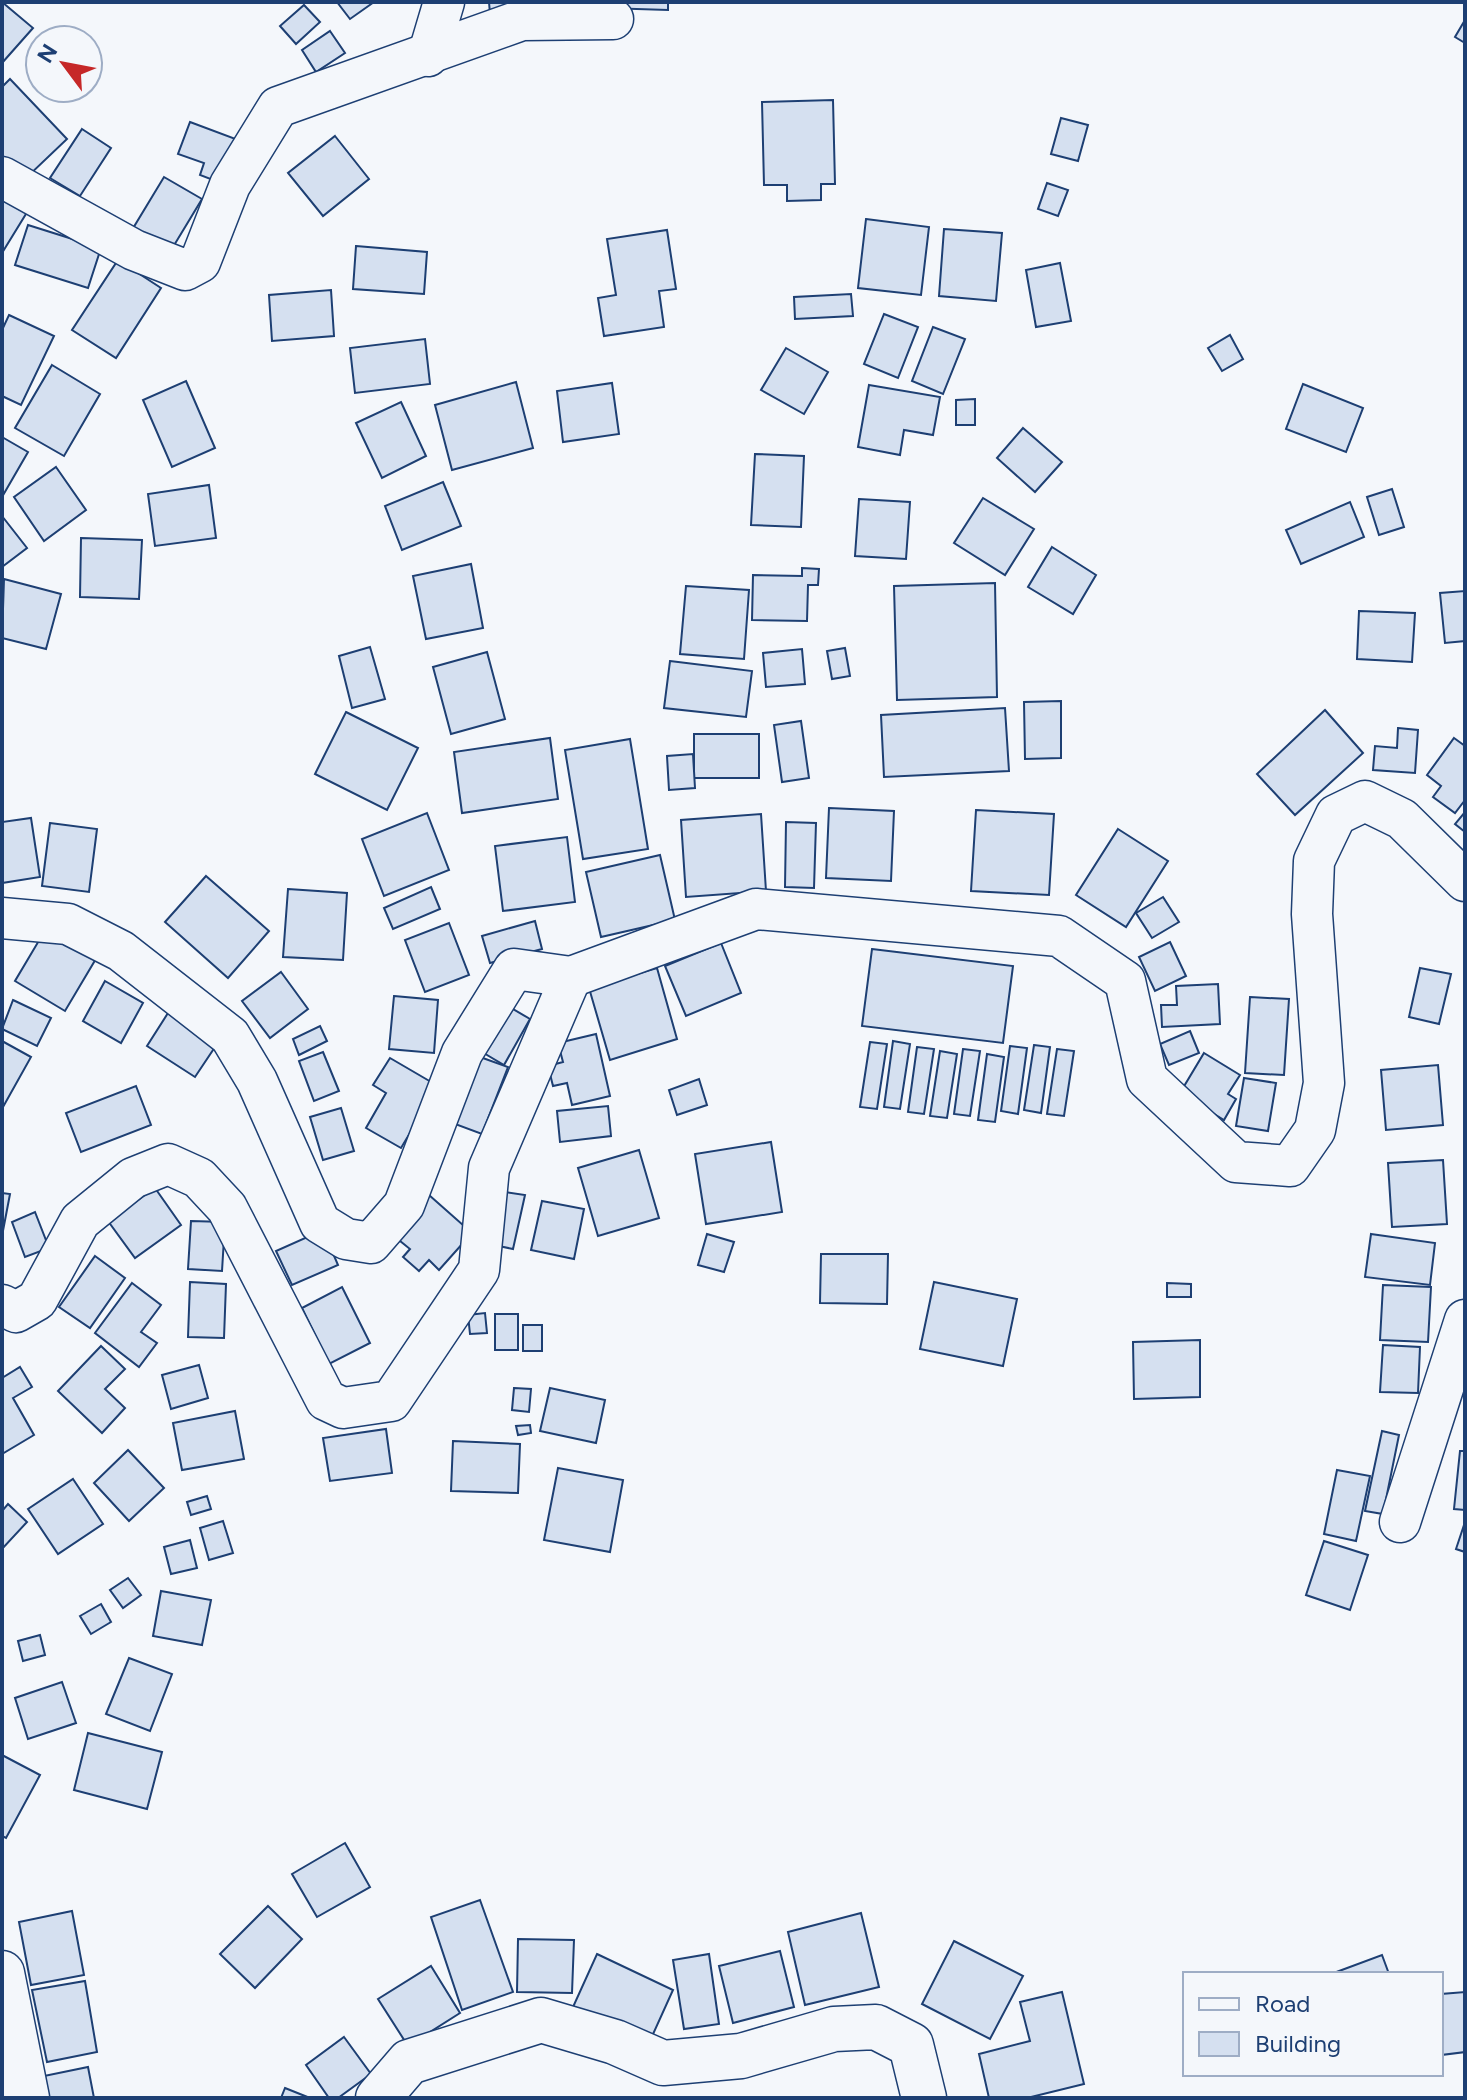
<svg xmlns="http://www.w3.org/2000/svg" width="1467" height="2100" viewBox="0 0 1467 2100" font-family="Figtree,sans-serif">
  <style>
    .building { fill: #d5e0f0; stroke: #1d3f73; stroke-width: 2 }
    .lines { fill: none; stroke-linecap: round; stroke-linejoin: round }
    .minor-casing { stroke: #1d3f73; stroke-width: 43 }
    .major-casing { stroke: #1d3f73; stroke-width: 47 }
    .minor { stroke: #f4f7fb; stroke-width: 40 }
    .major { stroke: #f4f7fb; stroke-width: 44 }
  </style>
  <rect width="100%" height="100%" fill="#f4f7fb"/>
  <!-- building -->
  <g class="building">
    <path d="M2,2l31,26 -31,35z"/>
    <path d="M337,2h37l-24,17z"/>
    <path d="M489,2h59l-58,12z"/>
    <path d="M573,2h95v8l-95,-3z"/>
    <path d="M304,5l16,17 -24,22 -16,-18z"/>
    <path d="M1465,20v23l-10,-6z"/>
    <path d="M330,31l15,22 -29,19 -14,-22z"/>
    <path d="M10,79l57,60 -43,41 -22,-20v-73z"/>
    <path d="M833,100l2,84h-14v16l-34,1v-16h-23l-2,-83z"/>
    <path d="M1061,118l27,7 -10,36 -27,-7z"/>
    <path d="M190,122l51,19 -15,44 -26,-10 4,-12 -26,-9z"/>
    <path d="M82,129l29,19 -31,48 -30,-18z"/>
    <path d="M335,136l34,43 -46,37 -35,-43z"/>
    <path d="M164,177l38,22 -32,53 -38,-22z"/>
    <path d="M1047,183l21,7 -10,26 -20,-7z"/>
    <path d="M2,192l27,17 -27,44z"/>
    <path d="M866,219l63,8 -8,68 -63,-7z"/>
    <path d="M28,225l73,23 -13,40 -73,-23z"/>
    <path d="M944,229l58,4 -6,68 -57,-5z"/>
    <path d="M667,230l9,59 -17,2 5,36 -60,9 -6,-38 18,-3 -9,-56z"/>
    <path d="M356,246l71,6 -3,42 -71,-5z"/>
    <path d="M118,260l43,28 -45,70 -44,-28z"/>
    <path d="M1060,263l11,58 -35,6 -10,-57z"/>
    <path d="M331,290l3,46 -62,5 -3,-46z"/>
    <path d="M851,294l2,22 -58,3 -1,-22z"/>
    <path d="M884,314l34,13 -20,51 -34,-14z"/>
    <path d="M9,315l45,21 -33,69 -19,-9v-66z"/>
    <path d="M933,327l32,12 -22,55 -31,-13z"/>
    <path d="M1230,335l13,24 -21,12 -14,-23z"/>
    <path d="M425,339l5,45 -75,9 -5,-45z"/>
    <path d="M786,348l42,24 -24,42 -43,-24z"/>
    <path d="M52,365l48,29 -36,62 -49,-28z"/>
    <path d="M186,381l29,67 -43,19 -29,-67z"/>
    <path d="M516,382l17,66 -81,22 -17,-65z"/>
    <path d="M612,383l7,51 -56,8 -6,-51z"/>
    <path d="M1303,384l60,24 -17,44 -60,-23z"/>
    <path d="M869,385l71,12 -7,38 -29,-5 -4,25 -42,-8z"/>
    <path d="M975,399v26h-19v-25z"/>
    <path d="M401,402l25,54 -44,22 -26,-55z"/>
    <path d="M1023,428l39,34 -27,30 -38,-34z"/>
    <path d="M2,437l26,15 -26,45z"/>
    <path d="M755,454l49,2 -3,71 -50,-2z"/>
    <path d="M56,467l30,43 -42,31 -30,-44z"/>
    <path d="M443,482l18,44 -59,24 -17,-44z"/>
    <path d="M209,485l7,53 -61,8 -7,-52z"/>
    <path d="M1392,489l12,38 -25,8 -12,-38z"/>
    <path d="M983,498l51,31 -29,46 -51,-32z"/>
    <path d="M859,499l51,3 -4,57 -51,-3z"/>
    <path d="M1350,502l14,35 -63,27 -15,-34z"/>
    <path d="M2,516l25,32 -25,19z"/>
    <path d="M81,538l61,2 -3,59 -59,-2z"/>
    <path d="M1052,547l44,28 -23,39 -45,-27z"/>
    <path d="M471,564l12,64 -57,11 -13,-63z"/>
    <path d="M802,568l17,1 -1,16h-10l-1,36 -55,-1 1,-45 49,1z"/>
    <path d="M4,579l57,15 -15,55 -44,-11z"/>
    <path d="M995,583l2,114 -100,3 -3,-114z"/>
    <path d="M686,586l63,4 -5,69 -64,-5z"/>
    <path d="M1465,591v50l-20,2 -5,-50z"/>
    <path d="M1359,611l56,2 -3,49 -55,-3z"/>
    <path d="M370,647l15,52 -33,9 -13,-52z"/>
    <path d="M845,648l5,28 -18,3 -5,-28z"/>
    <path d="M802,649l3,35 -39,3 -3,-34z"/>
    <path d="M487,652l18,67 -54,15 -18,-67z"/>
    <path d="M670,661l82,10 -6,46 -82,-9z"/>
    <path d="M1061,701v57l-36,1 -1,-57z"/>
    <path d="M1005,708l4,63 -125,6 -3,-62z"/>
    <path d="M1325,710l38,43 -68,62 -38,-41z"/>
    <path d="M346,712l72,36 -31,62 -72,-36z"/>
    <path d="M801,721l8,57 -27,4 -8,-57z"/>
    <path d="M1398,728l20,2 -3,43 -42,-3 2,-24 22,2z"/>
    <rect x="694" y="734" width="65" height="44"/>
    <path d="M550,738l8,61 -96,14 -8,-61z"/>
    <path d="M1454,738l11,8v54l-10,13 -22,-16 8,-11 -14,-11z"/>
    <path d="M630,739l18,110 -65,10 -18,-109z"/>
    <path d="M693,754l2,34 -26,2 -2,-34z"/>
    <path d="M829,808l65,3 -3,70 -65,-3z"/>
    <path d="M976,810l78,4 -5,81 -78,-4z"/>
    <path d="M1465,812v20l-10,-8z"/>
    <path d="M427,813l22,57 -65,26 -22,-57z"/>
    <path d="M761,814l5,77 -80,6 -5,-77z"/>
    <path d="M31,818l9,59 -38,6v-61z"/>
    <path d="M786,822l30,1 -2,65 -29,-1z"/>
    <path d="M50,823l47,6 -8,63 -47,-6z"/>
    <path d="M1118,829l50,32 -42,66 -50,-32z"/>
    <path d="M567,837l8,65 -72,9 -8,-65z"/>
    <path d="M660,855l15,65 -74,17 -15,-65z"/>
    <path d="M206,876l63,55 -41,47 -63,-56z"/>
    <path d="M431,887l9,22 -47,20 -9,-21z"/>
    <path d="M288,889l59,4 -4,67 -60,-3z"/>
    <path d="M1163,897l16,25 -27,16 -16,-25z"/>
    <path d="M535,921l7,28 -52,14 -8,-27z"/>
    <path d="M449,923l20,52 -44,17 -20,-52z"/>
    <path d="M47,927l50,30 -32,54 -50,-30z"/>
    <path d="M1170,942l16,34 -31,15 -16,-34z"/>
    <path d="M721,943l20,50 -55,23 -21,-50z"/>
    <path d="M872,949l141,17 -10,77 -141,-17z"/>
    <path d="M657,968l20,71 -67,21 -21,-72z"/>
    <path d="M1420,968l31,6 -12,50 -30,-7z"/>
    <path d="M281,972l27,37 -38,29 -28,-37z"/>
    <path d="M105,981l38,22 -22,40 -38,-22z"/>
    <path d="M1218,984l2,40 -58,3 -1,-22h16l-1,-19z"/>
    <path d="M394,996l44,4 -4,53 -45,-4z"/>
    <path d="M1250,997l39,2 -5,76 -39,-2z"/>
    <path d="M13,1000l38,18 -14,28 -35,-17z"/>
    <path d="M508,1006l22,13 -26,46 -22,-13z"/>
    <path d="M168,1013l49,31 -22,33 -48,-31z"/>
    <path d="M320,1026l7,15 -28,14 -6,-16z"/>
    <path d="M1190,1031l9,22 -30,12 -9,-21z"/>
    <path d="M596,1034l14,62 -38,9 -5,-22 -14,3 -5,-20 15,-4 -5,-19z"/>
    <path d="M2,1041l29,16 -28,50h-1z"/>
    <path d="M893,1041l17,3 -10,65 -16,-2z"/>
    <path d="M870,1042l17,2 -10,65 -17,-2z"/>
    <path d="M1034,1045l16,2 -9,66 -17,-3z"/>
    <path d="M1010,1046l17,2 -9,66 -17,-3z"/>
    <path d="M917,1047l17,2 -10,65 -16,-2z"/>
    <path d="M963,1049l17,2 -10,65 -16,-2z"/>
    <path d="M1057,1049l17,2 -10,65 -17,-2z"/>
    <path d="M940,1051l17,3 -10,64 -17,-2z"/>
    <path d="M323,1052l16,39 -25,10 -15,-40z"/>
    <path d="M1204,1053l36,22 -12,19 8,5 -12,21 -44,-27z"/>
    <path d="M987,1054l17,3 -9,65 -17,-2z"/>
    <path d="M480,1057l28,10 -26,67 -27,-10z"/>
    <path d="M390,1058l48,28 -37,62 -35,-20 20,-35 -13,-8z"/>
    <path d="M1438,1065l5,60 -57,5 -5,-60z"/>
    <path d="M1244,1078l32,5 -8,48 -32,-5z"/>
    <path d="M699,1079l8,26 -30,10 -8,-25z"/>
    <path d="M136,1086l15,39 -70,27 -15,-39z"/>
    <path d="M608,1106l3,30 -51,6 -3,-31z"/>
    <path d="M341,1108l13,43 -31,9 -13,-43z"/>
    <path d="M771,1142l11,70 -76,12 -11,-70z"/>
    <path d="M639,1150l20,68 -61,18 -20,-68z"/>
    <path d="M1443,1160l4,64 -55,3 -4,-64z"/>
    <path d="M155,1188l26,37 -46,33 -27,-37z"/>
    <path d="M505,1192l20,3 -12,54 -19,-4z"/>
    <path d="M2,1193l8,1 -8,42z"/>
    <path d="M429,1195l43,38 -33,37 -10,-10 -10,11 -16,-14 7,-8 -16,-13z"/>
    <path d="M542,1201l42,8 -10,50 -43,-9z"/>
    <path d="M35,1212l14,36 -24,9 -13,-35z"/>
    <path d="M191,1221l34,1 -3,49 -34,-2z"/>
    <path d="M323,1230l15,35 -46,20 -16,-34z"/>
    <path d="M707,1234l27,8 -10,30 -26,-7z"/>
    <path d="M1371,1234l64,9 -5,42 -65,-8z"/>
    <path d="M821,1254h67l-1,50 -67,-1z"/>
    <path d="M95,1256l30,22 -35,50 -31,-21z"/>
    <path d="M190,1282l36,2 -2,54 -36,-1z"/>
    <path d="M934,1282l83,17 -14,67 -83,-17z"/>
    <path d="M132,1283l29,22 -20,27 16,11 -18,24 -44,-34z"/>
    <path d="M1167,1283l24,1v13h-24z"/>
    <path d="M1383,1285l48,2 -3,55 -48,-2z"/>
    <path d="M342,1287l28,56 -41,21 -27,-56z"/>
    <path d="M485,1313l2,20 -17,1 -2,-19z"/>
    <rect x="495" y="1314" width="23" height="36"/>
    <rect x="523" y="1325" width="19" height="26"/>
    <path d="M1200,1340v57l-66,2 -1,-57z"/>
    <path d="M1383,1345l37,2 -2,46 -38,-1z"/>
    <path d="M101,1346l24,23 -20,20 20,19 -23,25 -44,-42z"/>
    <path d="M199,1365l9,33 -37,11 -9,-34z"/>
    <path d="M20,1367l12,20 -19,11 21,37 -32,19v-76z"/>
    <path d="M514,1388l17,1 -2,23 -17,-2z"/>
    <path d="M550,1388l55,12 -9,43 -56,-12z"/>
    <path d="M235,1411l9,48 -62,11 -9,-47z"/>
    <path d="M530,1425l1,8 -13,2 -2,-9z"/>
    <path d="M386,1429l6,44 -62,8 -7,-43z"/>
    <path d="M1382,1431l17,4 -16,79 -18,-3z"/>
    <path d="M453,1441l67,3 -2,49 -67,-2z"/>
    <path d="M128,1450l36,38 -35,33 -35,-38z"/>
    <path d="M1460,1451h5v59l-11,-1z"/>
    <path d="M558,1468l65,12 -13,72 -66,-12z"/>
    <path d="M1337,1470l33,6 -14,65 -32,-7z"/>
    <path d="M73,1479l30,45 -45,30 -30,-45z"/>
    <path d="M207,1496l4,13 -20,6 -4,-13z"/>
    <path d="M8,1504l19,18 -25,27v-38z"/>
    <path d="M223,1521l10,32 -24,7 -9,-32z"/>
    <path d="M1465,1522v30l-9,-3z"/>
    <path d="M190,1540l7,28 -26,6 -7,-27z"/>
    <path d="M1324,1541l44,14 -18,55 -44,-15z"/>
    <path d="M128,1578l13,17 -18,13 -13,-18z"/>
    <path d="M161,1591l50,9 -9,45 -49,-9z"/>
    <path d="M101,1604l10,18 -20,12 -11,-18z"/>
    <path d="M40,1635l5,20 -22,6 -5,-20z"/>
    <path d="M129,1658l43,16 -22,57 -44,-17z"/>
    <path d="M62,1682l14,41 -48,16 -13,-41z"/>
    <path d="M88,1733l74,19 -15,57 -73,-19z"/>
    <path d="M2,1755l38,20 -34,63 -4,-2z"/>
    <path d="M345,1843l25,44 -53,30 -25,-43z"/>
    <path d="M480,1900l33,92 -51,18 -31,-93z"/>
    <path d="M268,1906l34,33 -47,49 -35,-34z"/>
    <path d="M72,1911l12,64 -53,10 -12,-63z"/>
    <path d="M861,1913l18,74 -74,18 -17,-73z"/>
    <path d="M518,1939l56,1 -2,53 -55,-1z"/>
    <path d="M954,1941l69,35 -33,63 -68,-35z"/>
    <path d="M780,1951l14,56 -61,16 -14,-57z"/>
    <path d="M597,1954l76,36 -24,53 -76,-36z"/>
    <path d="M709,1954l10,70 -35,5 -11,-69z"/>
    <path d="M1382,1955l7,19h-58z"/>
    <path d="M431,1966l29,47 -52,33 -30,-47z"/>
    <path d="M85,1981l12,71 -50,10 -15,-72z"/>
    <path d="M1062,1992l22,92 -57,14h-38l-10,-44 51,-13 -10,-39z"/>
    <path d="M1465,1992v60l-24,3v-61z"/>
    <path d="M344,2037l27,37 -33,24h-9l-23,-33z"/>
    <path d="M88,2067l6,31h-46l-4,-22z"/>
    <path d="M285,2088l25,10h-29z"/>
  </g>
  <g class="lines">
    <defs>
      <g id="minor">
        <path d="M428,56l16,-54"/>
        <path d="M2,177l132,73 51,20 15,-8 30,-77 48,-78 244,-87 91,-1"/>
        <path d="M2,918l66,6 53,27 109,85 27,45 63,142 26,16 25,4 33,-38 58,-152 52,-84 57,8 185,-68 303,27 66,45 22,98 89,83 54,4 25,-36 9,-47 -12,-169 2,-53 22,-46 29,-14 37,18 63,62"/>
        <path d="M2,1305l14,7 21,-12 43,-79 53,-43 35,-14 31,14 28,30 99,192 17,8 48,-7 88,-131 10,-102 82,-191"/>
        <path d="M1400,1522l65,-202"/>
      </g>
      <g id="major">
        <path d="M2,1973l25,125"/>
        <path d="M378,2098l31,-36 132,-42 74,22 48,21 78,-7 93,-27 42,-2 35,18 13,53"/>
      </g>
    </defs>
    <!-- minor casing -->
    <use href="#minor" class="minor-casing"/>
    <!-- major casing -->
    <use href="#major" class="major-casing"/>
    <!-- minor -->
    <use href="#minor" class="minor"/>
    <!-- major -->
    <use href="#major" class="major"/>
  </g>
  <!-- border -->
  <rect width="1467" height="2100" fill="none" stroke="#1d3f73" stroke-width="8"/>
  <!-- legend -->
  <rect x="1183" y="1972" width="260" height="104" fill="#f4f7fb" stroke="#9eadc5" stroke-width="2"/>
  <rect x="1199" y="1998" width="40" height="12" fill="#f4f7fb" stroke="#9eadc5" stroke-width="2"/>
  <text x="1255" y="2012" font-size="24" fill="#1d3f73">Road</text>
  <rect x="1199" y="2032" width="40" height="24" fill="#d5e0f0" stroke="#9eadc5" stroke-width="2"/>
  <text x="1255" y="2052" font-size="24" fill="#1d3f73">Building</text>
  <!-- north arrow -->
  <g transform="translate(64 64) rotate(302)"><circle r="38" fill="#f4f7fb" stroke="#9eadc5" stroke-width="2"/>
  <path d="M0-6L14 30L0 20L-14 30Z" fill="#c62828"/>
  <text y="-12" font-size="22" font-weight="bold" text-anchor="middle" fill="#1d3f73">N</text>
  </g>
</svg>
